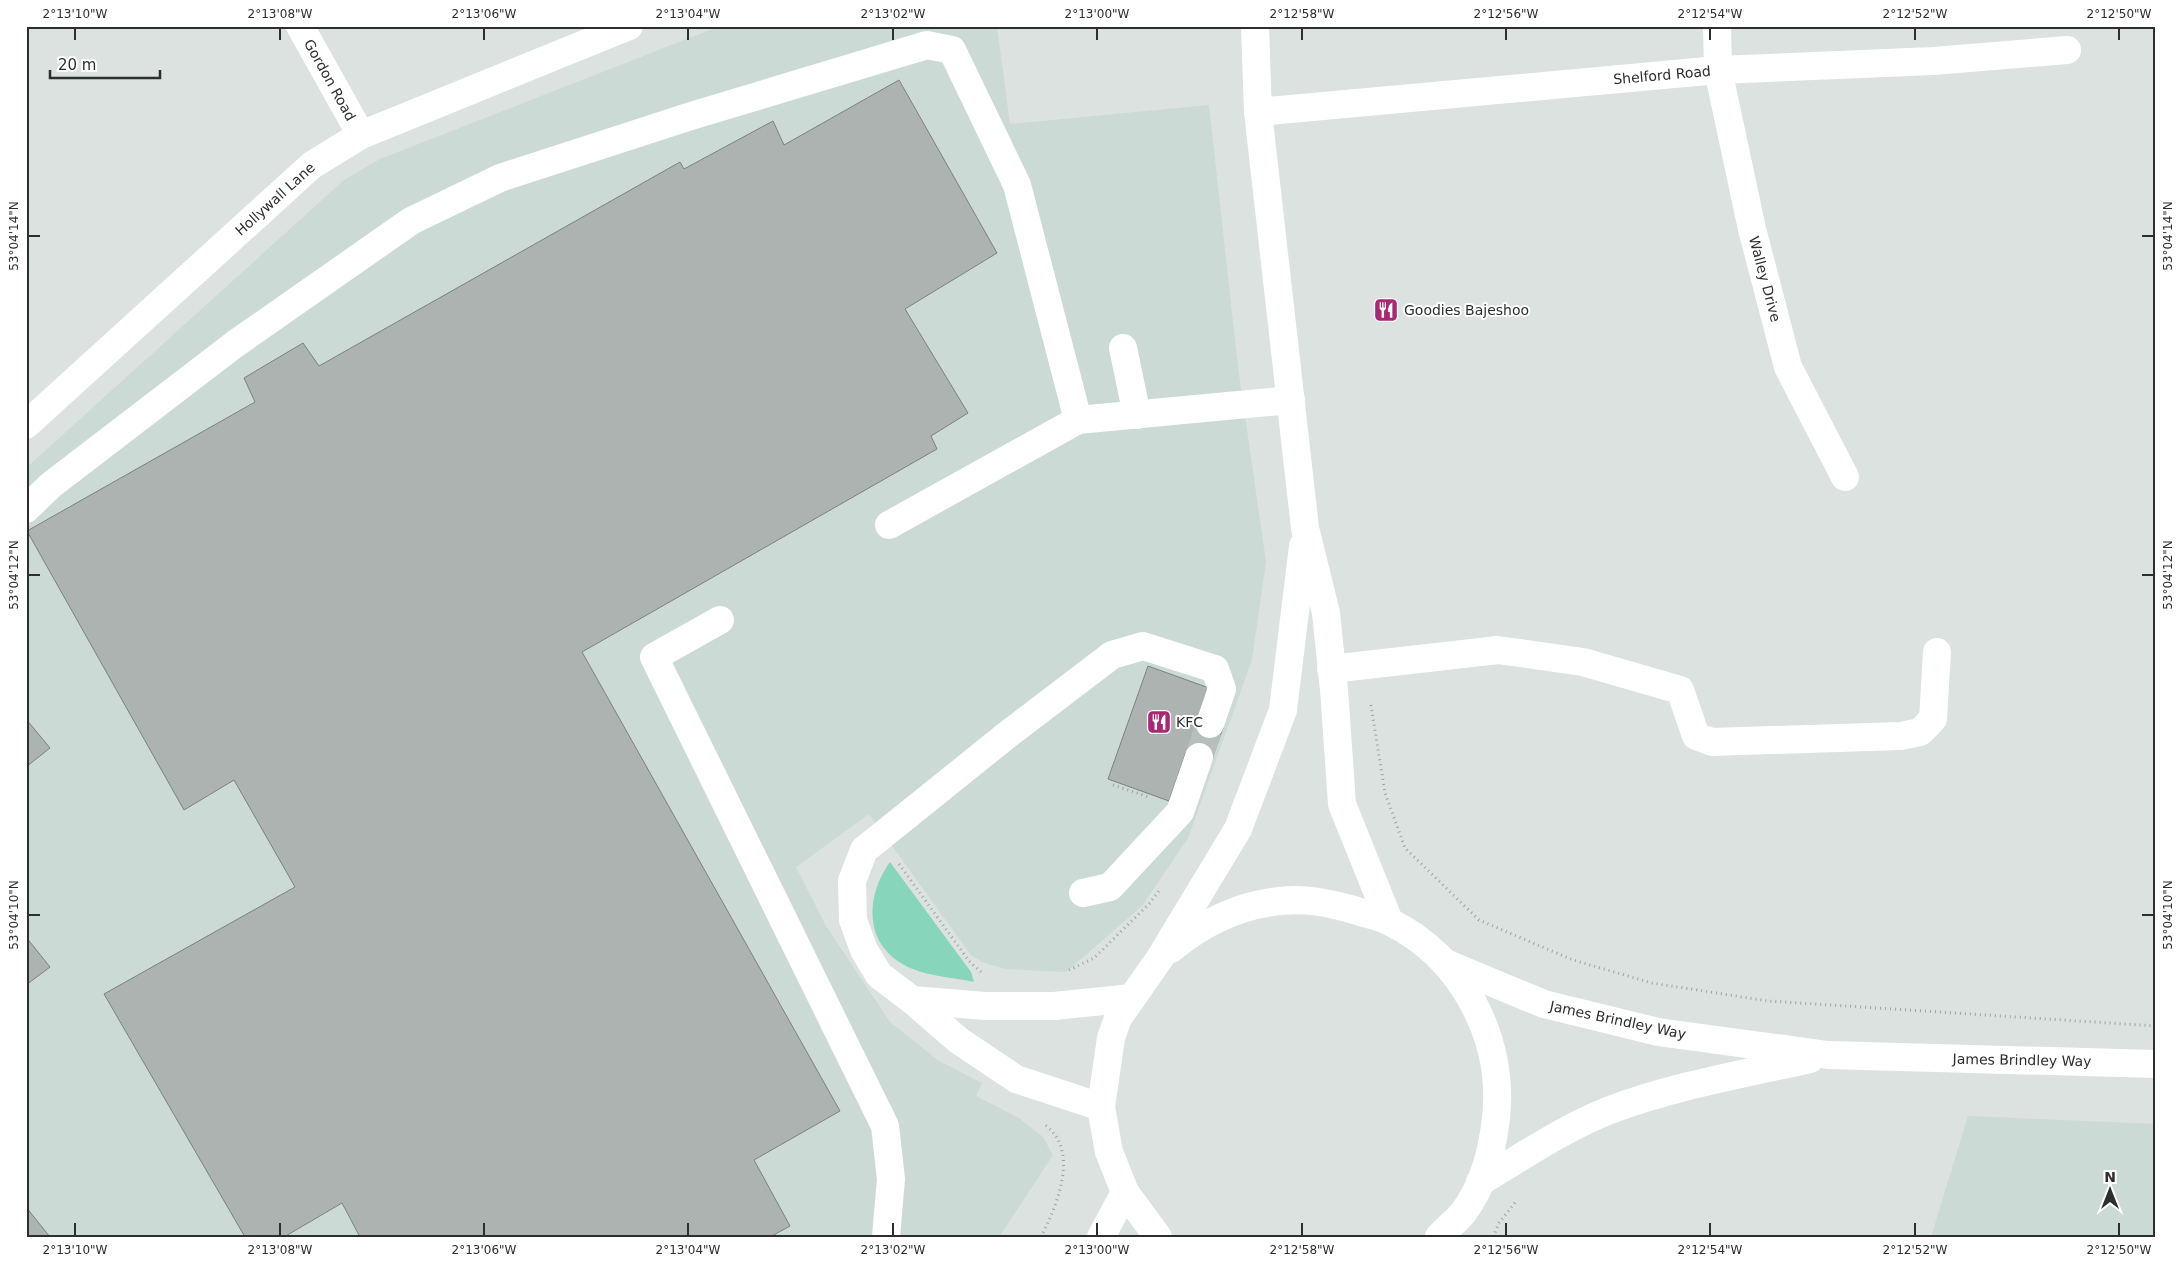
<svg xmlns="http://www.w3.org/2000/svg" width="2182" height="1263" viewBox="0 0 2182 1263" font-family="'DejaVu Sans',sans-serif">
  <style>
    .built { fill: #cbdad4 }
    .green { fill: #87d5ba }
    .building { fill: #adb3b1; stroke: #7b817f }
    .lines { fill: none; stroke-linecap: round; stroke-linejoin: round }
    .minor-tunnel { stroke: #b8bebc; stroke-width: 28; stroke-dasharray: 28 14; stroke-linecap: butt }
    .path { stroke: #9da3a1; stroke-width: 3; stroke-dasharray: 1 4; stroke-linecap: butt }
    .minor { stroke: #fff; stroke-width: 28 }
    .major { stroke: #fff; stroke-width: 28 }
    .ticks { fill: none; stroke: #2c2f2e; stroke-width: 2 }
    .labels { text-anchor: middle; stroke-width: 4; stroke-linejoin: round; paint-order: stroke }
    .street-label { font-size: 14px; fill: #2c2f2e; stroke: #fff }
    .poi-label { font-size: 14px; fill: #2c2f2e; stroke: #fff; text-anchor: start }
    .neatline { fill: none; stroke: #2c2f2e; stroke-width: 2 }
    .ticks-label { font-size: 12px; text-anchor: middle; fill: #2c2f2e }
  </style>
  <rect width="100%" height="100%" fill="#dbe2e0"/>
  <!-- built -->
  <g class="built">
    <path d="M720,26h277l13,98 199,-19 29,262 28,195 -14,98 -64,178 -46,68 -76,66 -61,-3 -23,-7 -11,-7 -102,-141 -73,53 30,59 64,96 49,39 43,22 -6,13 43,22 24,19 10,18 -54,82h-973v-769l318,-288 36,-21z"/>
    <path d="M1968,1116l188,8v113h-225z"/>
  </g>
  <!-- green -->
  <path class="green" d="M890,862l81,110 3,10c-18,-4 -44,-6 -61,-13 -48,-19 -50,-69 -23,-107z"/>
  <!-- building -->
  <g class="building">
    <path d="M899,80l98,173 -92,56 63,104 -37,23 6,13 -355,203 258,459 -86,49 36,66 -20,11h-410l-18,-34 -58,34h-39l-141,-243 191,-107 -61,-107 -50,30 -157,-279 228,-129 -11,-24 59,-35 16,23 361,-204 4,7 89,-48 11,24z"/>
    <path d="M1148,666l61,22 14,40 -12,33 -25,-9 -17,49 -61,-22z"/>
    <path d="M26,719l24,29 -24,19z"/>
    <path d="M26,937l24,30 -24,18z"/>
    <path d="M26,1207l24,30h-24z"/>
  </g>
  <g class="lines">
    <!-- minor-tunnel -->
    <path class="minor-tunnel" d="M1199,757l11,-33"/>
    <!-- path -->
    <g class="path">
      <path d="M1371,705l14,88 20,55 74,72 94,40 79,23 116,18 388,25"/>
      <path d="M1113,785l36,12"/>
      <path d="M899,864l70,97 12,11"/>
      <path d="M1069,970l25,-12 56,-55 11,-15"/>
      <path d="M1041,1237c15,-30 40,-86 4,-112"/>
      <path d="M1493,1237l6,-14 18,-23"/>
    </g>
    <!-- minor -->
    <g class="minor">
      <path d="M300,26l61,109"/>
      <path d="M1717,26l1,44 34,159 36,138 57,110"/>
      <path d="M1258,112l460,-42 215,-9 134,-11"/>
      <path d="M1123,348l14,67"/>
      <path d="M26,425l286,-260 49,-30 268,-109"/>
      <path d="M26,509l25,-24 184,-141 176,-123 89,-43 191,-62 236,-71 25,5 65,135 61,235"/>
      <path d="M889,525l189,-105 213,-20"/>
      <path d="M720,620l-66,37 231,469 6,53 -5,58"/>
      <path d="M1331,669l167,-19 85,12 97,28 16,46 16,6 189,-6 19,-4 13,-13 4,-67"/>
      <path d="M1083,893l27,-6 70,-75 19,-55"/>
      <path d="M912,1000l73,6h69l78,-8"/>
      <path d="M1101,1107l-85,-28 -58,-39 -46,-40 -33,-25 -15,-25 -11,-30 -1,-39 12,-31 143,-115 105,-80 31,-9 72,23 7,20 -12,35"/>
    </g>
    <!-- major -->
    <g class="major">
      <path d="M1255,26l3,86 47,416 21,85 8,77 8,114 47,117"/>
      <path d="M1171,949c31,-26 69,-44 109,-48 26,-3 49,2 74,9 12,4 25,6 36,12 72,35 115,117 106,196 -4,34 -12,67 -33,95 -7,8 -17,16 -24,24"/>
      <path d="M1445,963l99,41 114,28 170,23 328,9"/>
      <path d="M1480,1182c42,-25 84,-54 130,-72 64,-24 133,-36 200,-51"/>
      <path d="M1101,1237l24,-45"/>
      <path d="M1158,1237l-33,-45 -16,-40 -8,-45 10,-69 7,-20 42,-60 78,-129 45,-119 20,-164"/>
    </g>
  </g>
  <!-- ticks -->
  <path class="ticks" d="M75,28v12M280,28v12M484,28v12M688,28v12M893,28v12M1097,28v12M1302,28v12M1506,28v12M1710,28v12M1915,28v12M2119,28v12M28,236h12M2142,236h12M28,575h12M2142,575h12M28,915h12M2142,915h12M75,1223v13M280,1223v13M484,1223v13M688,1223v13M893,1223v13M1097,1223v13M1302,1223v13M1506,1223v13M1710,1223v13M1915,1223v13M2119,1223v13"/>
  <!-- icons -->
  <defs>
    <symbol id="restaurant-square" viewBox="-11 -11 22 22"><rect x="-9" y="-9" width="18" height="18" rx="4" fill="#aa2773" stroke="#fff"/><path d="M-5-6h1v4h1v-4h1v4h1v-4h1v5L-1.5 .5V6h-2V.5L-5-1ZM5-6V6H3V1.5H1.5Q1.5-4 5-6Z" fill="#fff"/></symbol>
  </defs>
  <g fill-rule="evenodd">
    <use href="#restaurant-square" x="1372" y="296" width="28" height="28"/>
    <use href="#restaurant-square" x="1145" y="708" width="28" height="28"/>
  </g>
  <g class="labels">
    <!-- street labels -->
    <g class="street-label">
      <text transform="translate(1662 75) rotate(-5)" y="5">Shelford Road</text>
      <text transform="translate(330 80) rotate(61)" y="5">Gordon Road</text>
      <text transform="translate(275 199) rotate(-42)" y="5">Hollywall Lane</text>
      <text transform="translate(1765 279) rotate(75)" y="5">Walley Drive</text>
      <text transform="translate(1618 1020) rotate(12)" y="5">James Brindley Way</text>
      <text transform="translate(2022 1060) rotate(1)" y="5">James Brindley Way</text>
    </g>
    <!-- poi labels -->
    <g class="poi-label">
      <text x="1404" y="315">Goodies Bajeshoo</text>
      <text x="1176" y="727">KFC</text>
    </g>
  </g>
  <!-- border -->
  <rect width="2182" height="1263" fill="none" stroke="#ffffff" stroke-width="55"/>
  <!-- north arrow -->
  <g transform="translate(2110 1190)" stroke="#ffffff" stroke-width="4" paint-order="stroke">
  <path d="M0-4L9 19L0 12L-9 19Z" fill="#2c2f2e"/>
  <text y="-8" font-size="14" font-weight="bold" text-anchor="middle" fill="#2c2f2e">N</text>
  </g>
  <!-- scale -->
  <path d="M50 70v8h110v-8" fill="none" stroke="#2c2f2e" stroke-width="2.5"/>
  <text x="58" y="70" font-size="15" fill="#2c2f2e" stroke="#ffffff" stroke-width="4" paint-order="stroke">20 m</text>
  <rect x="28" y="28" width="2126" height="1208" class="neatline"/>
  <g class="ticks-label">
    <text x="75" y="18">2°13'10"W</text>
    <text x="280" y="18">2°13'08"W</text>
    <text x="484" y="18">2°13'06"W</text>
    <text x="688" y="18">2°13'04"W</text>
    <text x="893" y="18">2°13'02"W</text>
    <text x="1097" y="18">2°13'00"W</text>
    <text x="1302" y="18">2°12'58"W</text>
    <text x="1506" y="18">2°12'56"W</text>
    <text x="1710" y="18">2°12'54"W</text>
    <text x="1915" y="18">2°12'52"W</text>
    <text x="2119" y="18">2°12'50"W</text>
    <text transform="translate(14 236) rotate(-90)" y="4">53°04'14"N</text>
    <text transform="translate(2168 236) rotate(-90)" y="4">53°04'14"N</text>
    <text transform="translate(14 575) rotate(-90)" y="4">53°04'12"N</text>
    <text transform="translate(2168 575) rotate(-90)" y="4">53°04'12"N</text>
    <text transform="translate(14 915) rotate(-90)" y="4">53°04'10"N</text>
    <text transform="translate(2168 915) rotate(-90)" y="4">53°04'10"N</text>
    <text x="75" y="1254">2°13'10"W</text>
    <text x="280" y="1254">2°13'08"W</text>
    <text x="484" y="1254">2°13'06"W</text>
    <text x="688" y="1254">2°13'04"W</text>
    <text x="893" y="1254">2°13'02"W</text>
    <text x="1097" y="1254">2°13'00"W</text>
    <text x="1302" y="1254">2°12'58"W</text>
    <text x="1506" y="1254">2°12'56"W</text>
    <text x="1710" y="1254">2°12'54"W</text>
    <text x="1915" y="1254">2°12'52"W</text>
    <text x="2119" y="1254">2°12'50"W</text>
  </g>
</svg>
